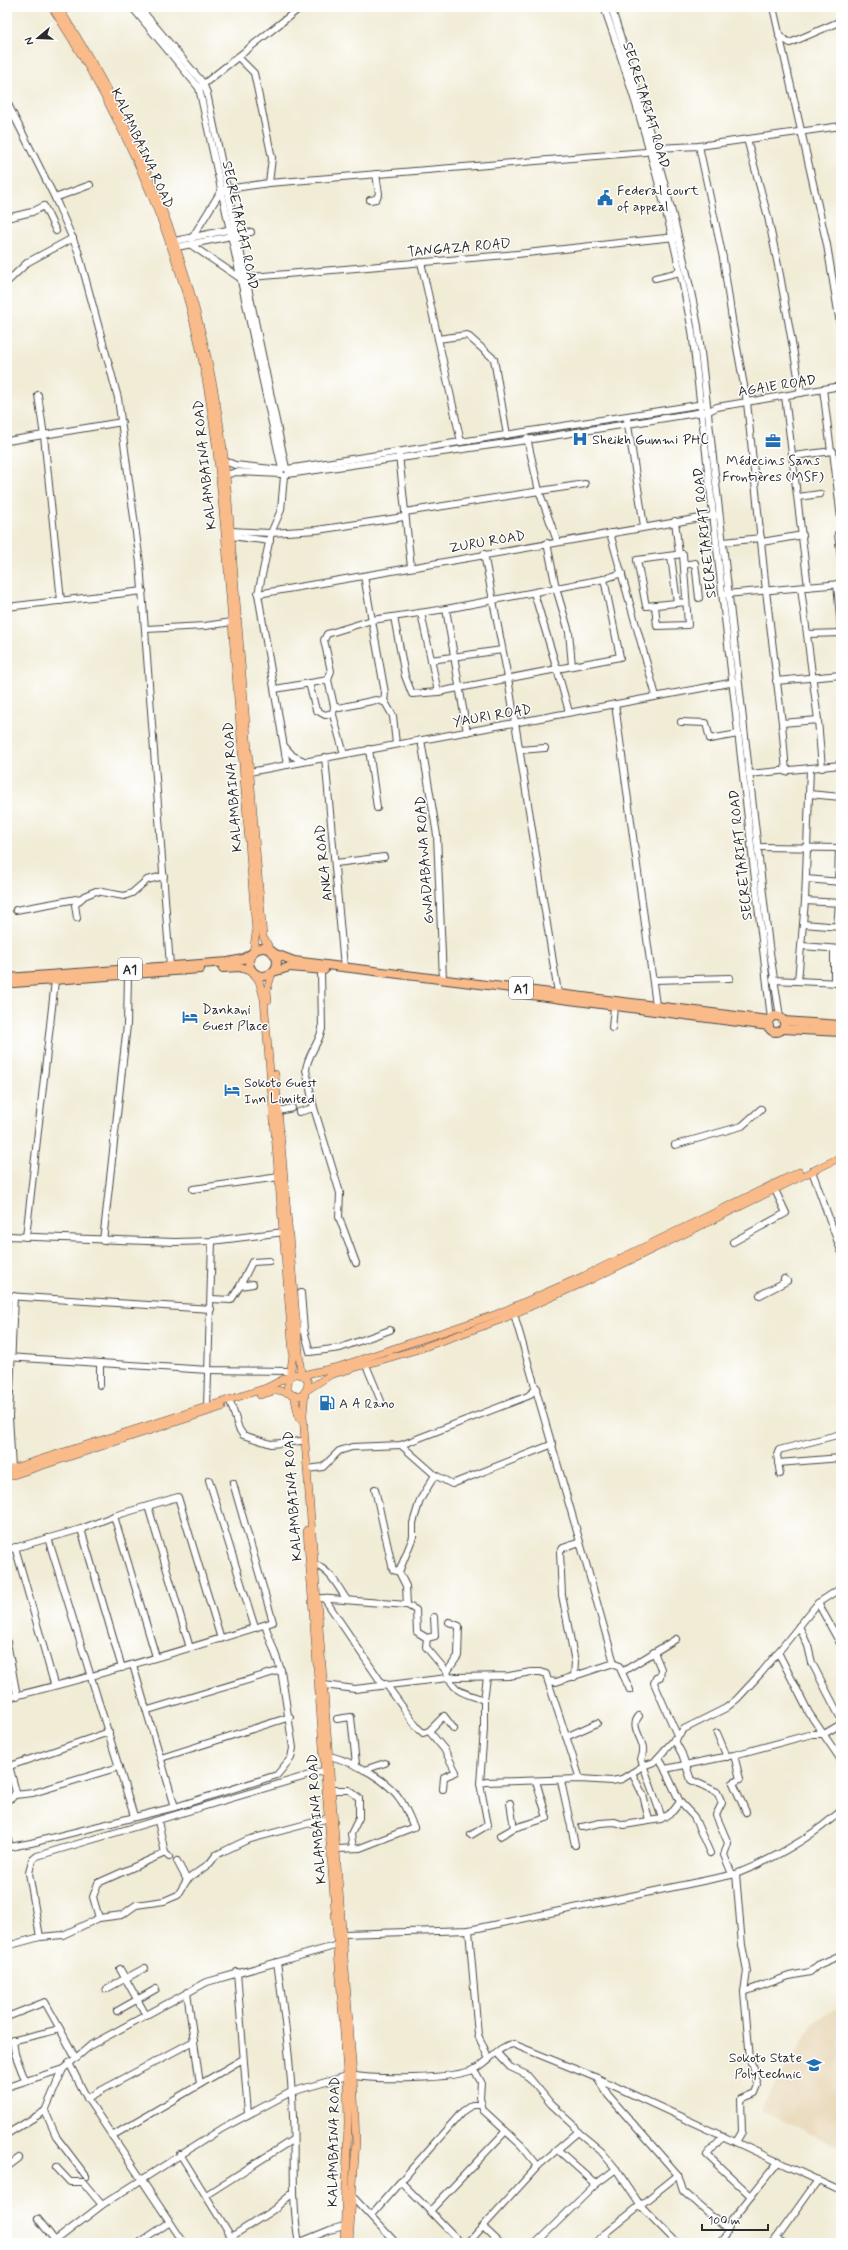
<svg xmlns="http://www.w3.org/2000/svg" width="848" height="2250" viewBox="0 0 848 2250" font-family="Mynerve,sans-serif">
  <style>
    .built { fill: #e9d9ba }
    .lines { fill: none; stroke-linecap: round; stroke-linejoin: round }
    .minor-casing { stroke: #494845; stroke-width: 8 }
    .major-casing { stroke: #494845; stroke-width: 8 }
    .highway-casing { stroke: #494845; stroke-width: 10 }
    .minor { stroke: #fff; stroke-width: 6 }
    .major { stroke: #fabb8b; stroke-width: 7 }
    .highway { stroke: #fabb8b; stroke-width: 8 }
    .labels { text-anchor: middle; stroke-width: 3; stroke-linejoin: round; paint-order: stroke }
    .shield { fill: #fff; stroke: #6b6b6b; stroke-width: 1 }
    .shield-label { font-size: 13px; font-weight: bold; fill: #2b2b2b }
    .street-label { font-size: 14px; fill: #2b2b2b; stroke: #fff }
    .poi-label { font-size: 14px; fill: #2b2b2b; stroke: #fff; text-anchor: start }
  </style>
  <rect width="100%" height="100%" fill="#fff"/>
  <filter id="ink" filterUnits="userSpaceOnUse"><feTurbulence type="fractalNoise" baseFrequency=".025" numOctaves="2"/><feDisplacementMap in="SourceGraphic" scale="8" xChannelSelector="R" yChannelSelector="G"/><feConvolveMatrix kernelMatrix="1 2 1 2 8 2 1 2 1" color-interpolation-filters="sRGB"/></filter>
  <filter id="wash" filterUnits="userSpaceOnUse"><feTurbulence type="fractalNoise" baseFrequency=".012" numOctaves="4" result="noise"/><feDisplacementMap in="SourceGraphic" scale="16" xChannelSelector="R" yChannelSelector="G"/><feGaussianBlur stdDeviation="0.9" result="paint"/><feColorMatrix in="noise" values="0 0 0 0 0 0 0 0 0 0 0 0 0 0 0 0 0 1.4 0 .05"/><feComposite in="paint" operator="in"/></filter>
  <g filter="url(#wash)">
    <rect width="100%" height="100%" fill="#f1ecd6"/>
    <!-- built -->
    <path class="built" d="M841,2006v142l-81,-38 55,-89z"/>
  </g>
  <g filter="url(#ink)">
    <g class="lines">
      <defs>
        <g id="minor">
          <path d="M132,7l67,81 83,381"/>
          <path d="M139,7l64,76 4,10 79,375"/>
          <path d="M604,7c37,106 68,214 88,324l79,688"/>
          <path d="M611,7c34,105 66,211 87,319l71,620 11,71"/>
          <path d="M773,7l54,238 14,85"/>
          <path d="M779,36l11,7 51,-22"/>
          <path d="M238,57l16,16 18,85 -3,25"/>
          <path d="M200,87l101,-80"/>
          <path d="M7,102l48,96 23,53 40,147 22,165 30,403"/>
          <path d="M747,139l21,78 12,58 21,118"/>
          <path d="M699,146l24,112 10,68 14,76 19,189 16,132 4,49"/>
          <path d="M656,148l43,-2 142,-20"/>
          <path d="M55,198l35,-13"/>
          <path d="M370,200l6,-1 3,-5 -3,-20"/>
          <path d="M11,217l21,-5 12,-6 12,25"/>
          <path d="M192,238l29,-47 6,-2 42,-6 376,-31 4,-3"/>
          <path d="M175,241l57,-12"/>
          <path d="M191,245l49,33 277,-24 158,-17"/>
          <path d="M177,247l74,-15"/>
          <path d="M421,262l40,180"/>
          <path d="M655,278l25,-6"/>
          <path d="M7,282l21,-20 45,-24"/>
          <path d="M438,339l29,-4 27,24 13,76"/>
          <path d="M823,389l8,62"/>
          <path d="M38,395l6,41 17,165"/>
          <path d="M785,396l23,191"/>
          <path d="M627,419l17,107"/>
          <path d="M527,438l12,53 18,50"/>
          <path d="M7,441l115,-19"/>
          <path d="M399,455l12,112"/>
          <path d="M793,456l40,-5 8,68"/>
          <path d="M225,461l10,4 46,5"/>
          <path d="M287,469l417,-65"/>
          <path d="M288,474l239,-34 182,-29 8,-4 124,-21"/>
          <path d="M226,475l10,-3 45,2"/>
          <path d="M284,476l-3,34 -10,23 -13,61 29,171"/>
          <path d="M798,497l22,-3"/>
          <path d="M405,512l180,-28"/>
          <path d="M675,521l4,33"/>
          <path d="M230,531l41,2 46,-3 87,-13"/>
          <path d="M610,533l46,163"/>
          <path d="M841,534h-3l3,24"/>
          <path d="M231,536l39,5"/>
          <path d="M724,542l37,-4"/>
          <path d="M762,542l41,-7"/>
          <path d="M547,543l9,45 13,44 3,34"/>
          <path d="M484,554l24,124 50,315"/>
          <path d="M671,556l6,47"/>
          <path d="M684,565l11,-2 4,35"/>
          <path d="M364,576l21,117 -1,9"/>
          <path d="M837,584l4,45"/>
          <path d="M801,588l17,132 4,48"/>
          <path d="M534,593l23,76 63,-12 -16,-78"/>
          <path d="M258,594l460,-79"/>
          <path d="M725,594l116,-10"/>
          <path d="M655,605l2,21 31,-1 -5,-71 -46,6 9,46 40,-4"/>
          <path d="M7,607l136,-16"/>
          <path d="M446,609l158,-30 18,-6"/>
          <path d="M421,613l17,79"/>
          <path d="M394,617l11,59 7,18 26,-2 119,-23 12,43"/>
          <path d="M146,629l59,-3 27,-4"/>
          <path d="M808,634l33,-1"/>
          <path d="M431,660l71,-10"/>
          <path d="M776,681l65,-6"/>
          <path d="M309,683l7,27 9,5 8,-2"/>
          <path d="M275,689l53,-9"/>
          <path d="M615,704l41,301"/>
          <path d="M334,706l-1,9 11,39"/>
          <path d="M681,722l25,1 4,16 28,-5"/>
          <path d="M782,723l36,-3"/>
          <path d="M421,740l16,95 6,144"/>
          <path d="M396,744l-3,-28 -8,-14 -9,-2 -37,8 -5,-2 -6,-26 3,-9 -7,-31 3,-6 45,-14 74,-11 21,123"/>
          <path d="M285,747l8,9 11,5"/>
          <path d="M369,749l8,59"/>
          <path d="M520,750l25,-2"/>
          <path d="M325,757l19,210"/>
          <path d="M249,772l486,-90"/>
          <path d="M749,774l92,-9"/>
          <path d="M809,794l32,3"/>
          <path d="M758,847l83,1"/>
          <path d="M336,863l48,-6"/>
          <path d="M806,879l35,3"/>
          <path d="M838,881l1,-33"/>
          <path d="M805,901l36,2"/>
          <path d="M16,910l66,-12"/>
          <path d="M77,918l-2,-13 9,-9 12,-5 28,5 8,-3 15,-13 17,-4"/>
          <path d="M803,924l38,3"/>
          <path d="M837,927l2,-24"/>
          <path d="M802,946l39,3"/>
          <path d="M321,970l1,59c-3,15 -15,26 -16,41l8,38 26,85 -1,24 17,46"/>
          <path d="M654,980l76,-2"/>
          <path d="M773,980l68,3"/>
          <path d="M798,981l7,-80 5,-132"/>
          <path d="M834,983v-34"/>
          <path d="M612,1028l2,-21"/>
          <path d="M279,1111l13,-3"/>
          <path d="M299,1112l15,-4"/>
          <path d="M675,1145l67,-19 19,-17"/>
          <path d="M812,1171l29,80"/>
          <path d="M193,1189l86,-12"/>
          <path d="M7,1236l168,6 37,-1 72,-9"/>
          <path d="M26,1237l29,-256"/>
          <path d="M103,1241l24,-216 1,-50"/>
          <path d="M733,1242l53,-29 -11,-23"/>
          <path d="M240,1286l12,-24 17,-1"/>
          <path d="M301,1293l3,37"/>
          <path d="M760,1295l27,-14 -3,-2"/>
          <path d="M7,1296l204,13"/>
          <path d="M211,1299l20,1 9,-14 13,-2"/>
          <path d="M514,1314l66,228 -17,6 -3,4 2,43 13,67 -1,15"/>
          <path d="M297,1331l7,-1 6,22 30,-4 50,-18"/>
          <path d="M7,1357l201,13 83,1"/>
          <path d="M366,1365l15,36"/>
          <path d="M100,1385v-22"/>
          <path d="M231,1404l8,25 4,6 28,9 30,-3"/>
          <path d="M207,1407l5,-166"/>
          <path d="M401,1445l34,30 17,9 101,-40"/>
          <path d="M778,1463l63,-5"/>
          <path d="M12,1469l-3,-52 5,-121"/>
          <path d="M307,1469l16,-2 16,-16 13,-4 49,-2 127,-49 9,-8"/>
          <path d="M780,1474l-3,-19 2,-5 62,-16"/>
          <path d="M209,1480l46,148"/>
          <path d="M375,1489l18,81 6,2 7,14 1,19"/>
          <path d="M148,1506l42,142"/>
          <path d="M114,1516l42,141"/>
          <path d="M81,1529l41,139"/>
          <path d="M48,1538l86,278"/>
          <path d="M580,1542l34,121"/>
          <path d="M15,1547l39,137"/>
          <path d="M7,1550l74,-21 33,-13 64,-19 43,142"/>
          <path d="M315,1564c18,10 21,20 32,36"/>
          <path d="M399,1572l14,-35v-14l7,-23 15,-25"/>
          <path d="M318,1598l89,7 9,5 1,22 10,6"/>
          <path d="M324,1598l59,87"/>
          <path d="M818,1603l23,42"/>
          <path d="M434,1617l1,19 -8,2 -1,9 21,25"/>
          <path d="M449,1622l10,4 -1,30 -11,16c6,21 18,21 37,28"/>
          <path d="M799,1626l9,20 4,17 29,56"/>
          <path d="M7,1642l10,54"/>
          <path d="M654,1652l7,17 -1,8 -4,1 -2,5 23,52"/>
          <path d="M778,1652l31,61 32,47"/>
          <path d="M133,1665l42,142"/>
          <path d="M622,1672l54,-33"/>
          <path d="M548,1681l32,98"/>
          <path d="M386,1684l31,43 6,6 6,-2 15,18 12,23 -12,5 -1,12"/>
          <path d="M324,1685l31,4 101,-12 53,-1 22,-4h10l5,2 2,7 8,1 58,-19 5,3 11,24"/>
          <path d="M7,1698c89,-22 178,-48 266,-76l-40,-139"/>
          <path d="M148,1710l133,-40"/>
          <path d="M639,1716c-12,13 11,26 2,43l21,59"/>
          <path d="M337,1719l14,-2 5,47"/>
          <path d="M429,1731l15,-15 10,13"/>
          <path d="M717,1733l10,24"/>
          <path d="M566,1737l31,-14"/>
          <path d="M674,1739l8,15 9,26 26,12 5,11 -6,12 12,28 -4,12 8,19"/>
          <path d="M734,1755l6,24 -7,4 13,29"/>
          <path d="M330,1756c25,7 58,23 72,46 5,8 8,17 12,25l-54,21 -23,1"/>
          <path d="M659,1757l21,45 14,15 16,36"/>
          <path d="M7,1758l9,34 -4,6 -5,1"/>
          <path d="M161,1758l129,-41"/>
          <path d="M7,1767l102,-35"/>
          <path d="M665,1769l69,-14 78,-21h12l17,-10"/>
          <path d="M364,1770l21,-7"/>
          <path d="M632,1773l11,22 6,25"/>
          <path d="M561,1781l14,64"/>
          <path d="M480,1784l6,-2 94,-3 32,2 10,-2 21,-13 11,-4 30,-33 42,-21 11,-9 25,-27 56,-69 23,-15"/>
          <path d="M333,1790h16l10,8v20l-8,16 2,14"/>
          <path d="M15,1795l18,-2 86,-26"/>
          <path d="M510,1803l4,25 33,-10 -11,-37"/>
          <path d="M158,1821l7,32"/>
          <path d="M582,1827l18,-4 15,-1 9,3 37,-6 12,-8 7,-9"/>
          <path d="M7,1835l3,12 21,-4 144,-36 102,-32 14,-17 2,-10 -12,-78 -16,-45"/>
          <path d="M471,1835l17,-10 -8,-41 4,-55v-29l3,-23"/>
          <path d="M500,1836l14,-8"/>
          <path d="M177,1861l10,19"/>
          <path d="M736,1874l6,71 5,26 -3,21 6,67 8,26 -3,8 -14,6 1,33 -6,10"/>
          <path d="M99,1918l23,-3 14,-10 28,-4 14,-6 9,-15 23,-17 6,-8 31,-15 82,-22"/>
          <path d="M469,1930l9,105 11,24"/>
          <path d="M344,1934l125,-4 267,-56c38,-15 74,-36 105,-63"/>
          <path d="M40,1937l-11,-64 3,-13 5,-4 289,-86"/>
          <path d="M7,1946l33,-9 23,-2 36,-17 -6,-21 5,-14 67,-30 4,4"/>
          <path d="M277,1962c7,51 14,102 16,154 2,42 -2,85 6,127"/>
          <path d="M120,1969l26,46"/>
          <path d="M237,1972l11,142"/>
          <path d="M106,1989l39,-21"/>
          <path d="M187,1992l13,92"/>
          <path d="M744,1992l45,-16 21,-4 8,-7 23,-10"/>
          <path d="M117,2011l39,-22"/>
          <path d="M7,2017l38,-15 15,27"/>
          <path d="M13,2040l2,14 10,26"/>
          <path d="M7,2042l53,-13 15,28"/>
          <path d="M497,2053l13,14 17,8 24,29 23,21 4,7 23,19 15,18 24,36 37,38"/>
          <path d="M69,2063l18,35 97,145"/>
          <path d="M474,2069l7,13 -1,15 3,13 38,35 17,21"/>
          <path d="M350,2075c25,5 102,5 125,-6 14,-7 23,-23 38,-25l84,34 244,113"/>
          <path d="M597,2078l11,17 70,80 5,16 44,39"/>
          <path d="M7,2087l56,-18 28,-24 116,-63 131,-37"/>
          <path d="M87,2098l107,-57"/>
          <path d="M45,2111l12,27 29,38"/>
          <path d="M7,2134l38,-23 18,-42"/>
          <path d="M112,2136l131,-77"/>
          <path d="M723,2136l-16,19 44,41"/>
          <path d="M558,2150l38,34"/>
          <path d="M180,2154l55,89"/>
          <path d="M7,2167l12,-9"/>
          <path d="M56,2167l14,15h13l19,23"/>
          <path d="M400,2181l30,30"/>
          <path d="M206,2195l86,-55"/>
          <path d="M353,2197l43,46"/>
          <path d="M371,2215l92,-104 9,-6h9"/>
          <path d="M38,2219l19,24"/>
          <path d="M483,2227l17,16"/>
          <path d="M603,2235l8,8"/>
          <path d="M231,2237l42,-27 21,-18"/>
          <path d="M776,2239l8,4"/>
          <path d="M55,2241l47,-36 121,-77 68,-36 56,-16"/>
          <path d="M139,2243l31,-21"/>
          <path d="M298,2243l32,-13 14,-4"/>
          <path d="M461,2243l-31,-32 76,-80"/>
          <path d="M468,2243l70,-77 40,-34"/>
          <path d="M536,2243l60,-59 20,-15"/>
          <path d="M595,2243l8,-8 75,-60"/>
          <path d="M720,2243l6,-8 6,-15 47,-59"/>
          <path d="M773,2243l45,-63"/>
        </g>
        <g id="major">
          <path d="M52,7c57,88 103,182 133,283 31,104 38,213 46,320 9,108 17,216 25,323l-3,19"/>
          <path d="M58,7c93,143 151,297 168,468l37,462 9,15"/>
          <path d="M254,974l5,7 5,18 29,355 -3,23"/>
          <path d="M268,1000l-1,-10 5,-17"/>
          <path d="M275,1074l26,301"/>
          <path d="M302,1375l36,-8 159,-53 87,-38 215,-104"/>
          <path d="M307,1390l23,-15 89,-26 81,-29 94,-42 247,-121"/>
          <path d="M305,1392l-2,23 50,660 3,66 -7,102"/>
          <path d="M260,1395l18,-5 13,4"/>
          <path d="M294,1395l5,23"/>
          <path d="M7,1470l259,-82c7,-3 25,-14 31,-14 23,0 4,38 -10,15l2,-11"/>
          <path d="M7,1477l215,-70"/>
          <path d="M307,1530l40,544 1,48 -4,121"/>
        </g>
        <g id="highway">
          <circle cx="263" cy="962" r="14"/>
          <path d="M273,953l21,8 475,59"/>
          <path d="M223,968l17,-1 12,4"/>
          <path d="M273,972l17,-5 34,3"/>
          <path d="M7,978l221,-16 15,-3 9,-6"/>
          <path d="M14,983l186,-14"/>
          <path d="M516,993l253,33"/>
          <circle cx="776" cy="1024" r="8"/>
          <path d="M784,1021l57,4"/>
          <path d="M783,1029l58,3"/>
        </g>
      </defs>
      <!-- minor casing -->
      <use href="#minor" class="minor-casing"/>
      <!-- major casing -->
      <use href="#major" class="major-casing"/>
      <!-- highway casing -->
      <use href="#highway" class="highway-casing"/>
      <!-- minor -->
      <use href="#minor" class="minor"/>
      <!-- major -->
      <use href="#major" class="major"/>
      <!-- highway -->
      <use href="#highway" class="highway"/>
    </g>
  </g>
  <!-- icons -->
  <defs>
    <symbol id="civic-bare" viewBox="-9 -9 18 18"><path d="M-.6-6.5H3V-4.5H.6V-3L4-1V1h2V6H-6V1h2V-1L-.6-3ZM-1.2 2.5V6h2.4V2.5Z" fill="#1f6fb2" stroke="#fff" stroke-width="2.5" paint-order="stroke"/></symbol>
    <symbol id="hospital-bare" viewBox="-9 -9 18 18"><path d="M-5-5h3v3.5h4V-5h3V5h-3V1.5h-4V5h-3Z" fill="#1f6fb2" stroke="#fff" stroke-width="2.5" paint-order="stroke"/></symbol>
    <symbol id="office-bare" viewBox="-9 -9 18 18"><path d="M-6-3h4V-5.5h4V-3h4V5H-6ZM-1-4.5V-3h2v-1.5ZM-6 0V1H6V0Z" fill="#1f6fb2" stroke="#fff" stroke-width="2.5" paint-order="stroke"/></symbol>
    <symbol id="hotel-bare" viewBox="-9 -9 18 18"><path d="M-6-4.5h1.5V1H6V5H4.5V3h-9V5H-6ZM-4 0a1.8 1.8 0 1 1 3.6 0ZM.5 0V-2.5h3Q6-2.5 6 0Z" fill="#1f6fb2" stroke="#fff" stroke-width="2.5" paint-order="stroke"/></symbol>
    <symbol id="fuel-bare" viewBox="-9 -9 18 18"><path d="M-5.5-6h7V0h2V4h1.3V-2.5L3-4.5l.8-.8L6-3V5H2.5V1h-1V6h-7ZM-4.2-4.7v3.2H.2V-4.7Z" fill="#1f6fb2" stroke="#fff" stroke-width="2.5" paint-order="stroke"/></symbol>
    <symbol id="university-bare" viewBox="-9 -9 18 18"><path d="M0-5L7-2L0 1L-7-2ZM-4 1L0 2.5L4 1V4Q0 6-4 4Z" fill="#1f6fb2" stroke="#fff" stroke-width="2.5" paint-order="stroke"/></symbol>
  </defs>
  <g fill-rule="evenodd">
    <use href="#civic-bare" x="594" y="187" width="22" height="22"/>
    <use href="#hospital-bare" x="569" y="428" width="22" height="22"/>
    <use href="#office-bare" x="762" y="430" width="22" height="22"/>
    <use href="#hotel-bare" x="179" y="1006" width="22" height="22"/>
    <use href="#hotel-bare" x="221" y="1079" width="22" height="22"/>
    <use href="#fuel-bare" x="316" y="1392" width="22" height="22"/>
    <use href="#university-bare" x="803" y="2054" width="22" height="22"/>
  </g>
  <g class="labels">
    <!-- shield labels -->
    <g class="shield">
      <rect x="118" y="958" width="24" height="22" rx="3"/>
      <rect x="509" y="977" width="24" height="22" rx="3"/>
    </g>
    <g class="shield-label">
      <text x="130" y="974">A1</text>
      <text x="521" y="993">A1</text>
    </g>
    <!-- street labels -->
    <g class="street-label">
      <text transform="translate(647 105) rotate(73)" y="5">SECRETARIAT ROAD</text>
      <text transform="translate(143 148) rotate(65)" y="5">KALAMBAINA ROAD</text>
      <text transform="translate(241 225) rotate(78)" y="5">SECRETARIAT ROAD</text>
      <text transform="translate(459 247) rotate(-5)" y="5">TANGAZA ROAD</text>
      <text transform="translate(777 385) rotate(-9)" y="5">AGAIE ROAD</text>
      <text transform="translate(204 465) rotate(-96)" y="5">KALAMBAINA ROAD</text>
      <text transform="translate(704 533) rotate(-96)" y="5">SECRETARIAT ROAD</text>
      <text transform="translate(487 541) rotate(-10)" y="5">ZURU ROAD</text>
      <text transform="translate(492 715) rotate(-10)" y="5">YAURI ROAD</text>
      <text transform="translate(232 787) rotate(-94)" y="5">KALAMBAINA ROAD</text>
      <text transform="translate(740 855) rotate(-96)" y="5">SECRETARIAT ROAD</text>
      <text transform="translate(424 860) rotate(-94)" y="5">GWADABAWA ROAD</text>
      <text transform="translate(323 863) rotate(-96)" y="5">ANKA ROAD</text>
      <text transform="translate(292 1496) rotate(-94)" y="5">KALAMBAINA ROAD</text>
      <text transform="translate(316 1819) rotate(-94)" y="5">KALAMBAINA ROAD</text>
      <text transform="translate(333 2142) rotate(-89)" y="5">KALAMBAINA ROAD</text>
    </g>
    <!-- poi labels -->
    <g class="poi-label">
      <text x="617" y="195">Federal court<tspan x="617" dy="16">of appeal</tspan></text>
      <text x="592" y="444">Sheikh Gummi PHC</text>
      <text x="773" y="465" text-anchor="middle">Médecins Sans<tspan x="773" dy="16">Frontières (MSF)</tspan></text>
      <text x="202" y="1014">Dankani<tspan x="202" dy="16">Guest Place</tspan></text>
      <text x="244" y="1087">Sokoto Guest<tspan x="244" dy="16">Inn Limited</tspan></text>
      <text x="339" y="1408">A A Rano</text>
      <text x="802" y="2062" text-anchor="end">Sokoto State<tspan x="802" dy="16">Polytechnic</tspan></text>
    </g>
  </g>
  <!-- margin -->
  <rect width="848" height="2250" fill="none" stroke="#fff" stroke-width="24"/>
  <!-- north arrow -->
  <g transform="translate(38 38) rotate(251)" stroke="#ffffff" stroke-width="3" paint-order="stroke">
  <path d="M0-3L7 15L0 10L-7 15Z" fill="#2b2b2b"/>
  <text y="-6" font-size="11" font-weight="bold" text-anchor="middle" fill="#2b2b2b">N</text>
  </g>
  <!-- scale -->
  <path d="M702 2224v6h66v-6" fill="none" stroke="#2b2b2b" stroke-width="2"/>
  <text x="708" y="2224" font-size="12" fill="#2b2b2b" stroke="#ffffff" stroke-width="3" paint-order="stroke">100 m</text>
</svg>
